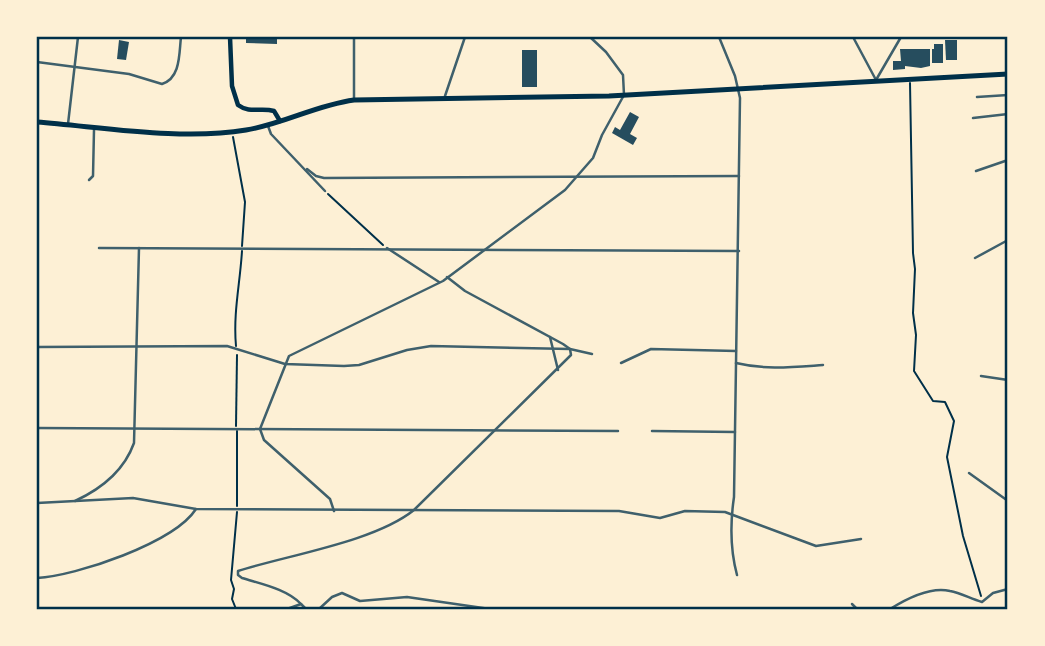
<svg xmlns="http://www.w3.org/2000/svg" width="1045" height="646" viewBox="0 0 1045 646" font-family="'Fira Sans Condensed',sans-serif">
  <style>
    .building { fill: #264d5e }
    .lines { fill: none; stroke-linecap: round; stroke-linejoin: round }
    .path { stroke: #003049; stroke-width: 2 }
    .minor { stroke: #3f606c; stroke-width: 2.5 }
    .secondary { stroke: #003049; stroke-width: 4.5 }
    .primary { stroke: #003049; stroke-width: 5 }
    .neatline { fill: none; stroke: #003049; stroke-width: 2.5 }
  </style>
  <rect width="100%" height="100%" fill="#fdf0d5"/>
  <!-- building -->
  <g class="building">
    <path d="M246,37h31v7l-31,-1z"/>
    <path d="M119,40l10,2 -3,18 -9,-1z"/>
    <path d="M945,40h12v20h-11z"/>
    <path d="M934,44h9v19h-11v-14h2z"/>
    <path d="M900,49h30v17l-9,2 -16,-2v3l-12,1v-9h8z"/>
    <rect x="522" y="50" width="15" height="37"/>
    <path d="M630,112l9,5 -9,17 7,4 -4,7 -21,-12 3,-6 5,3z"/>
  </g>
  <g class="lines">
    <!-- path -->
    <g class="path">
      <path d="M910,83l3,170 2,16 -2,44 3,22 -2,36 19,30 12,1 9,19 -7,36 16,79 18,60"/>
      <path d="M233,137l12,65 -3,44"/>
      <path d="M328,194l55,51"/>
      <path d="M236,346c-3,-33 4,-62 6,-95"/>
      <path d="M236,426l1,-71"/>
      <path d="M237,506v-75"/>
      <path d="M236,609l-4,-10 2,-10 -3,-9 6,-68"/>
    </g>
    <!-- minor -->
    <g class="minor">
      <path d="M354,37v63"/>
      <path d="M719,37l16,39 5,22 -6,399c-4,27 -4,52 3,78"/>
      <path d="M853,37l23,43"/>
      <path d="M37,62l92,12 33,10c19,-6 17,-31 19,-47"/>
      <path d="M876,80l25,-43"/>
      <path d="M445,96l20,-59"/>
      <path d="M977,97l31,-2"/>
      <path d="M973,118l35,-4"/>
      <path d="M68,124l10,-87"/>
      <path d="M268,126l3,8 54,57"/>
      <path d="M307,169l9,7 8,2 415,-2"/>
      <path d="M976,171l32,-11"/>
      <path d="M89,180l4,-4 1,-46"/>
      <path d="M99,248l640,3"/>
      <path d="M387,248l52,34"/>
      <path d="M975,258l33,-18"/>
      <path d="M550,337l8,33"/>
      <path d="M37,347l190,-1 58,18 59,2 15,-1 48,-15 24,-4 139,3 22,5"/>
      <path d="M621,363l30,-14 85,2"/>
      <path d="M736,363c29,7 57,4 87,2"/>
      <path d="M981,376l27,4"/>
      <path d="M37,428l581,3"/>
      <path d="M652,431l83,1"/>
      <path d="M969,473l39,28"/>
      <path d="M75,501c26,-12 49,-30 59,-58l5,-195"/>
      <path d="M37,503l96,-5 63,11 423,2 41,7 25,-7 40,1 91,34 45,-7"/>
      <path d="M334,511l-4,-12 -66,-59 -4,-11 29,-73 154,-75 122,-91 28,-32 9,-23 22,-40 -1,-20 -17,-23 -16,-15"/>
      <path d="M37,578c39,-2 137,-35 159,-69"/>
      <path d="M301,604c-14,-15 -40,-20 -59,-26l-4,-3v-4c50,-16 136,-29 176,-61l157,-155 -1,-6 -7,-5 -98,-53 -18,-14"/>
      <path d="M852,604l5,5"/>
      <path d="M287,609l14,-5 5,5"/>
      <path d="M319,609l13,-12 10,-4 18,8 47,-4 83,12"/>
      <path d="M890,609c16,-10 40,-23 60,-18 11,2 21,8 32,11l11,-9 15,-4"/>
    </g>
    <!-- secondary -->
    <path class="secondary" d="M230,37l2,49 6,19c12,9 23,2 36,6l6,10"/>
    <!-- primary -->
    <path class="primary" d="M37,122c65,5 145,19 209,8 38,-6 70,-25 108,-30l255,-4 399,-22"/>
  </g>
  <!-- border -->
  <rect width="1045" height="646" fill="none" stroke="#fdf0d5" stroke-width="77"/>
  <rect x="38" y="38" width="968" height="570" class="neatline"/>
</svg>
